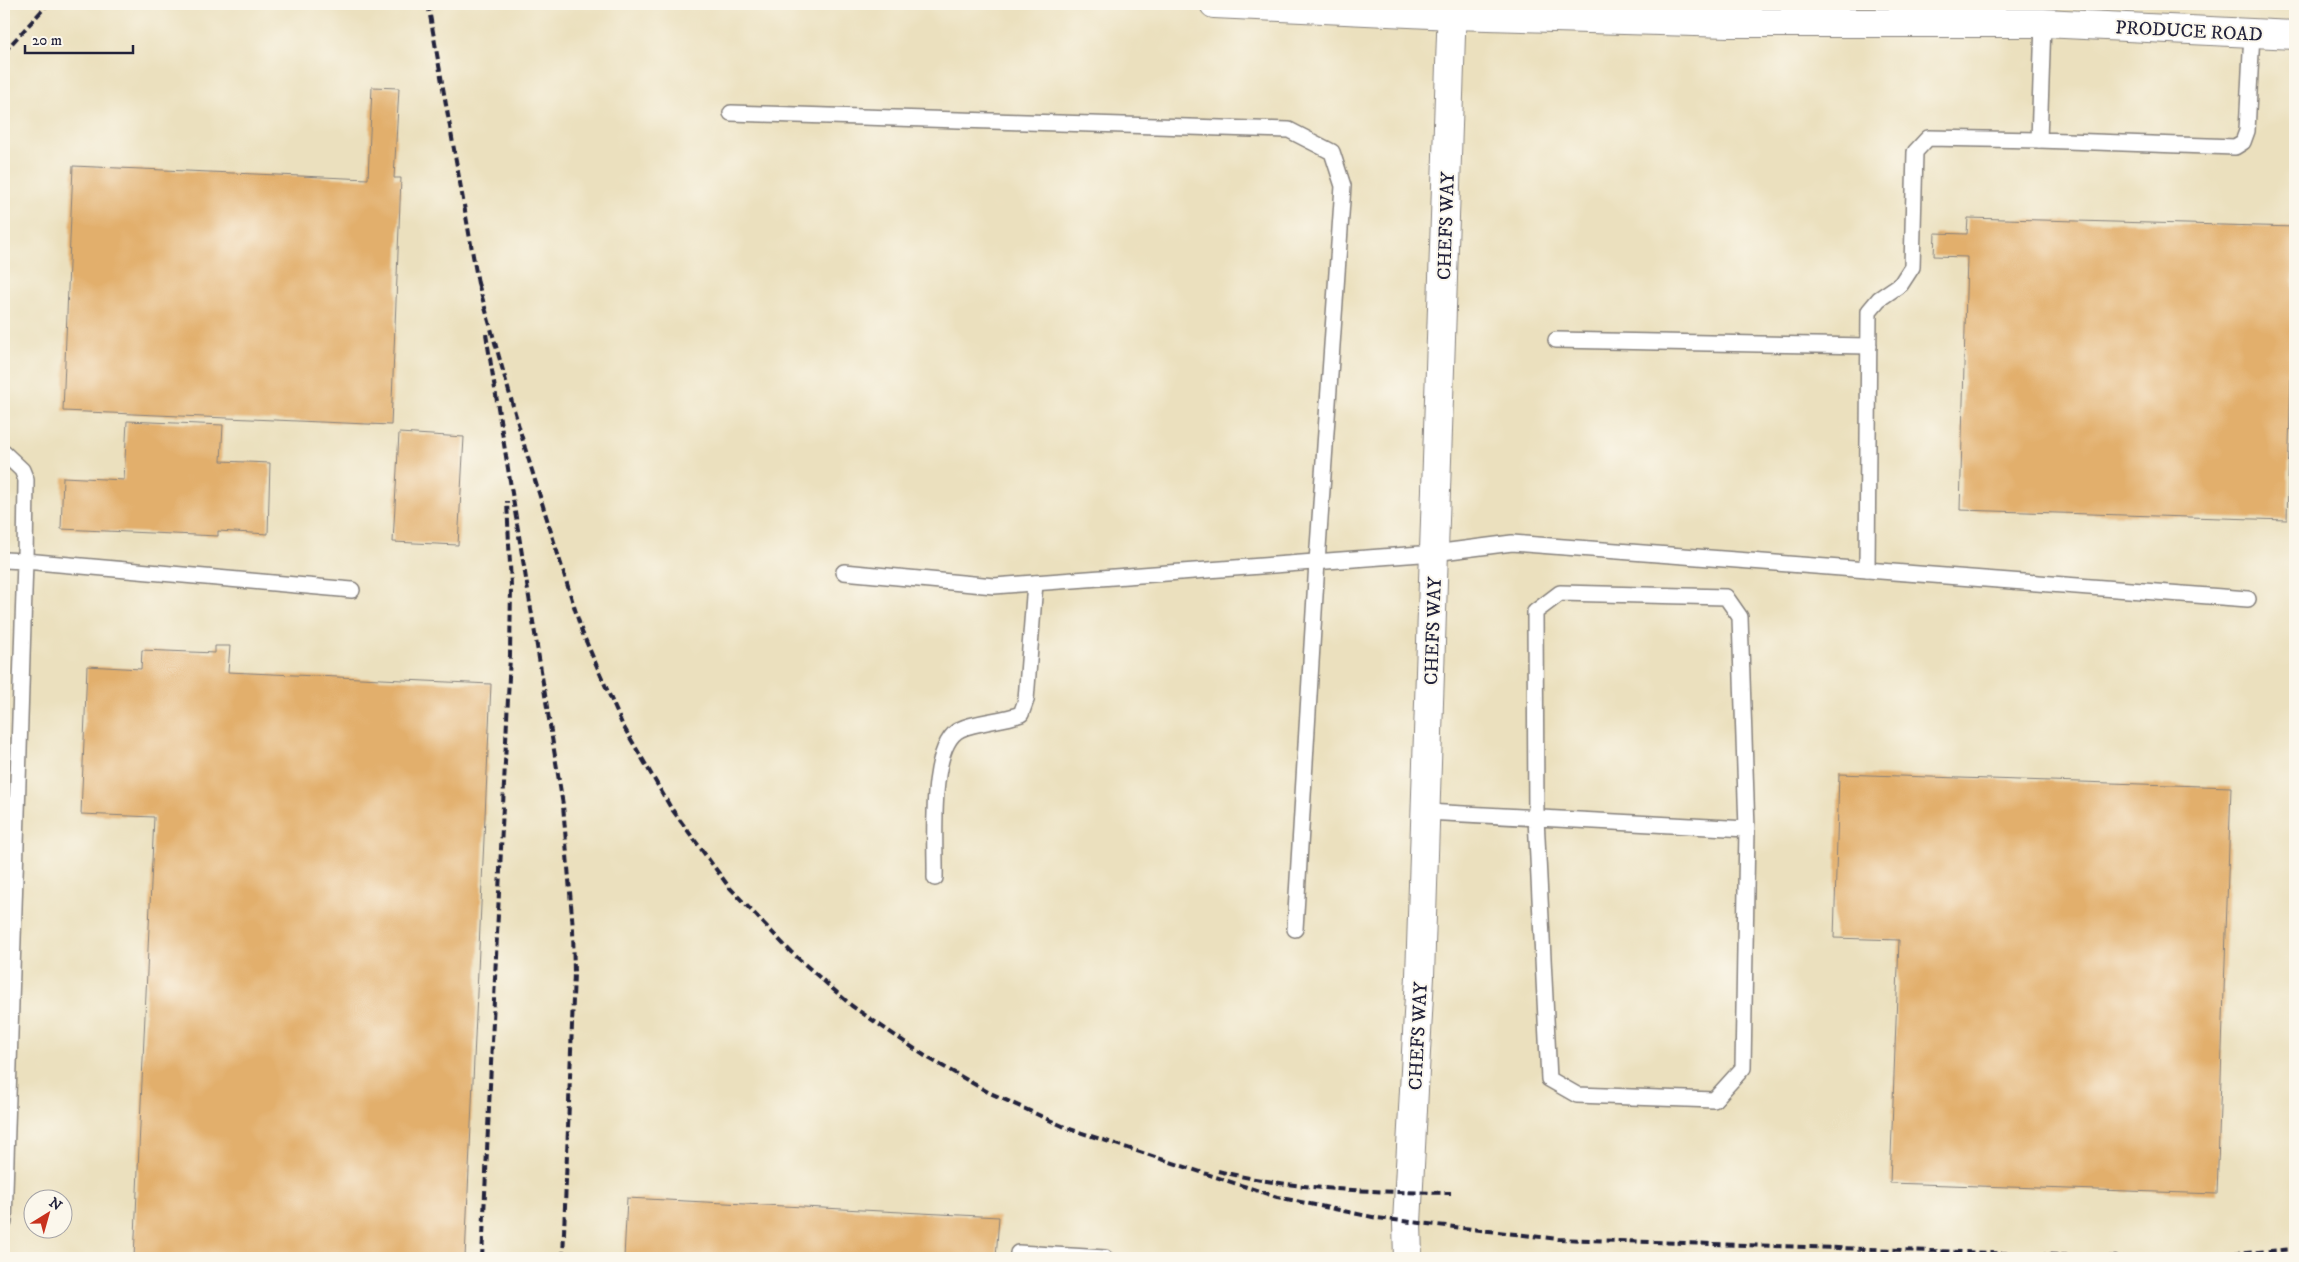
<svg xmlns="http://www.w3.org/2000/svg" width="2299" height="1262" viewBox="0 0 2299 1262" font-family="'IM FELL DW Pica',serif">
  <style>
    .building { fill: #e2af6c }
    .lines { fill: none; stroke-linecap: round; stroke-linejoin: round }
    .lane-casing { stroke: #86817c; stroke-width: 18 }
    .street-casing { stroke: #86817c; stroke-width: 30 }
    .secondary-casing { stroke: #86817c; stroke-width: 30 }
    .lane { stroke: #fff; stroke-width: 15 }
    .street { stroke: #fff; stroke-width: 28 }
    .secondary { stroke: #fff; stroke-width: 28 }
    .rail { stroke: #22223b; stroke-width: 4; stroke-dasharray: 8 4; stroke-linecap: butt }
    .labels { text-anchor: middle; stroke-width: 4; stroke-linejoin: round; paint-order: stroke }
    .street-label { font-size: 19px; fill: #22223b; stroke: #fbf7ec }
  </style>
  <rect width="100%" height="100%" fill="#fbf7ec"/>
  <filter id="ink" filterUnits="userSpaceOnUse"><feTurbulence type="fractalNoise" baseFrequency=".02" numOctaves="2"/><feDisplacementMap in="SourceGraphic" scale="10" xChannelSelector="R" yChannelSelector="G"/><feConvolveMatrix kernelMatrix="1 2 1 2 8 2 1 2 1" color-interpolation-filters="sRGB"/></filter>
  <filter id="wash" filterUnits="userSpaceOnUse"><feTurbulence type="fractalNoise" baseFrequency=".0096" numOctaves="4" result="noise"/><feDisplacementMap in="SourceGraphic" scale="20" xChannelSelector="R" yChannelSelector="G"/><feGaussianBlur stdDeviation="1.12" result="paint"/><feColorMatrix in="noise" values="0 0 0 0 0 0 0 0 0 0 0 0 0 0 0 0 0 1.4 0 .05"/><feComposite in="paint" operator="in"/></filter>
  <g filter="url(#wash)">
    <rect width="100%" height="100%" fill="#ebe0be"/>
    <g id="blocks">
      <!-- building -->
      <g class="building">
        <path d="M372,87l27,1 -5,90h7l-10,247 -328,-14 10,-245 295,13z"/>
        <path d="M1968,218l327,9 -8,293 -327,-10 7,-253 -33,-1 1,-23 32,1z"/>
        <path d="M127,421l96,4 -2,36 49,2 -2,71 -50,-3v5l-157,-7 2,-52 61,3z"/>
        <path d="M399,433l65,4 -6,108 -65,-3z"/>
        <path d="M215,646h15l-2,26 263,12 -26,574h-331l20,-441 -73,-3 6,-148 54,3 1,-19 73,3z"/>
        <path d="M1839,774l392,13 -14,407 -327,-11 9,-243 -65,-2z"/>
        <path d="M627,1198l372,19 -3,41h-372z"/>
      </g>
    </g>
  </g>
  <g filter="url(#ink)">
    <use href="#blocks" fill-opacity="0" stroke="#86817c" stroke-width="1"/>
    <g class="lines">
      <defs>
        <g id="lane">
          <path d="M2043,23l-4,117 196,7 8,-5 4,-11 5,-98"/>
          <path d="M731,113l558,17 43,22 11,34 -26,376 -22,367"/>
          <path d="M1556,340l313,6"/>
          <path d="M4,453l18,17 4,10 -1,81 327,29"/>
          <path d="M4,560l21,1 -21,661"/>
          <path d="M1867,570l2,-259 10,-12 22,-15 11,-17 3,-115 13,-14 111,2"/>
          <path d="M844,572l150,14 440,-33 78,-10 736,56"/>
          <path d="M1426,812l321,17 -7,-212 -14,-20 -166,-4 -25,19 1,206 13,261 28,16 137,5 29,-32 4,-239"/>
          <path d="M935,878c1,-32 -8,-134 26,-149 15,-7 41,-8 60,-15l5,-14 9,-117"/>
          <path d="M1018,1253l87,5"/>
        </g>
        <path id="street" d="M1408,1258l-1,-35 13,-247 32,-972"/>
        <path id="secondary" d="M1214,4l238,11 278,8h313l252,12"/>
      </defs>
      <!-- lane casing -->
      <use href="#lane" class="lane-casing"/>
      <!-- street casing -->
      <use href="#street" class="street-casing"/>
      <!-- secondary casing -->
      <use href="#secondary" class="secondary-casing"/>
      <!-- lane -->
      <use href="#lane" class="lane"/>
      <!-- street -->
      <use href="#street" class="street"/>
      <!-- secondary -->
      <use href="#secondary" class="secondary"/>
      <!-- rail -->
      <g class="rail">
        <path d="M428,4l51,285"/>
        <path d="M4,52l44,-48"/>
        <path d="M478,283l47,165 57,184 40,92 49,84 58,79 62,65 61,54 73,50 63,36 79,36 210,69 100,21 181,21 590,19"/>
        <path d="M486,334l77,471 10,124 1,44 -11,285"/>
        <path d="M1218,1171c75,19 156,21 233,22"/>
        <path d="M482,1258l28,-603 1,-69 -4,-85"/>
        <path d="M2184,1258l111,-9"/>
      </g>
    </g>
  </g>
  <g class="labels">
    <!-- street labels -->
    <g class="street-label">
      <text transform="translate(2189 30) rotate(3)" y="7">PRODUCE ROAD</text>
      <text transform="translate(1445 226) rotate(-88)" y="7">CHEFS WAY</text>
      <text transform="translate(1432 631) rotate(-88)" y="7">CHEFS WAY</text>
      <text transform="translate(1417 1036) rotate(-87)" y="7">CHEFS WAY</text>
    </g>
  </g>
  <!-- margin -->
  <rect width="2299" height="1262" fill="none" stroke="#fbf7ec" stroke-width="20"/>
  <!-- north arrow -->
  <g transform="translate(48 1214) rotate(37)"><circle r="24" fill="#fbf7ec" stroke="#a4a2a5"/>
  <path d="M0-4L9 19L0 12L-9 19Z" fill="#c8321e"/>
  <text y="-8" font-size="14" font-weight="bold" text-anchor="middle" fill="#22223b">N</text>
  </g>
  <!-- scale -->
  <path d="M25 45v8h108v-8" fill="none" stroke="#22223b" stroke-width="2.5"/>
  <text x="32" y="45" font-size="15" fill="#22223b" stroke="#fbf7ec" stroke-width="4" paint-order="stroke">20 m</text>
</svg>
